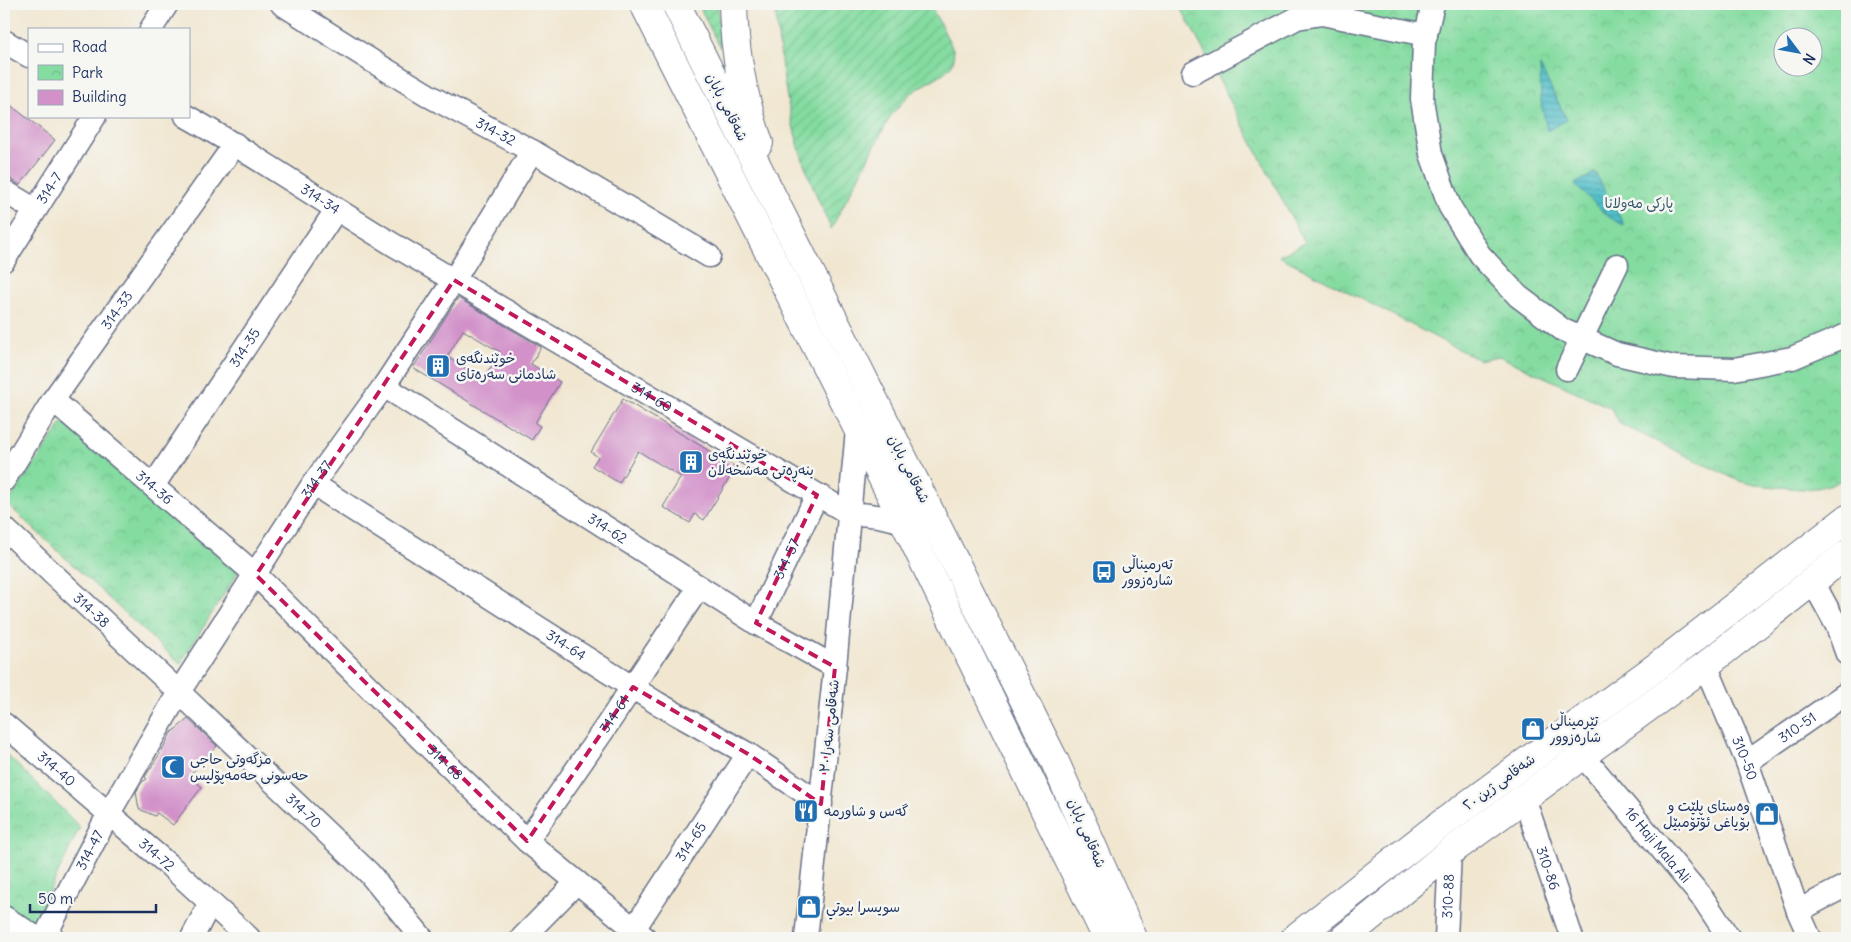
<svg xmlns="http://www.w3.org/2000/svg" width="1851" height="942" viewBox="0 0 1851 942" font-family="Delius,'Playpen Sans Arabic',sans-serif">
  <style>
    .park { fill: url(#park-crowns); stroke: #50867f; fill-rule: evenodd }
    .garden { fill: url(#garden-furrows); stroke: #50867f }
    .water { fill: url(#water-rules); stroke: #367794 }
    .building { fill: #d292c9; fill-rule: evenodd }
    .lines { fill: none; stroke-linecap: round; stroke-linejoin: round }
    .minor-casing { stroke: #666f86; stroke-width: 25 }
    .major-casing { stroke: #666f86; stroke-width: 30 }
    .minor { stroke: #fff; stroke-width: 22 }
    .major { stroke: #fff; stroke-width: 28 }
    .marked { fill: none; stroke: #c2185b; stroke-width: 4; stroke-dasharray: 10 6; stroke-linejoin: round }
    .labels { text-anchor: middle; stroke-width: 5; stroke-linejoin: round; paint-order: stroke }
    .street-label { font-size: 14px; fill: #1b2f5e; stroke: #f6f6f2 }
    .park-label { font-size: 14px; fill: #355a6e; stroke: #f6f6f2 }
    .poi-label { font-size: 14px; fill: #1b2f5e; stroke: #f6f6f2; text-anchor: start }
  </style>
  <defs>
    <pattern id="park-crowns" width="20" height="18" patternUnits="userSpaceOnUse" patternTransform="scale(1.25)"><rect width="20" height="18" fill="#84dca0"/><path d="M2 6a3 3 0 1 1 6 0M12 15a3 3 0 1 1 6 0" fill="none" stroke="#71bd8c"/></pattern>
    <pattern id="garden-furrows" width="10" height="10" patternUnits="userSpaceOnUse" patternTransform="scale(1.25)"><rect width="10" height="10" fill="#84dca0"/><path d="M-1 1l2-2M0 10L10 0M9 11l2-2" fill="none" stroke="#71bd8c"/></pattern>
    <pattern id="water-rules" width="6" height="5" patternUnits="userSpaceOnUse" patternTransform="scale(1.25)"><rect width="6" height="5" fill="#51bfc9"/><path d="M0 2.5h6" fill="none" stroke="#429ca6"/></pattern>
  </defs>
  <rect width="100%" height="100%" fill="#f6f6f2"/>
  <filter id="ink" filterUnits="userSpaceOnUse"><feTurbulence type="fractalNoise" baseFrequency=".02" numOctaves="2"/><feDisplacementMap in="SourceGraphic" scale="10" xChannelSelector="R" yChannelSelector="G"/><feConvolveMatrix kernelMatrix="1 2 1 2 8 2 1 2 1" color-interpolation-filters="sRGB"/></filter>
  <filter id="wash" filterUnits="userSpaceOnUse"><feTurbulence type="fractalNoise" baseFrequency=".0096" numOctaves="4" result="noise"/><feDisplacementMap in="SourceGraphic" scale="20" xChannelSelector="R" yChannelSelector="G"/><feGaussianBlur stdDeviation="1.12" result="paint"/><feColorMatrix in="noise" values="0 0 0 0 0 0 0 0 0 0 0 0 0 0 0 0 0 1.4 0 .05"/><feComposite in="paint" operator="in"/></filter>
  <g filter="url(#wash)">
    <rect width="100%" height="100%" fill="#f1e7d1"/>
    <!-- park -->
    <g class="park">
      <path d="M1179,4h668v474l-18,7 -12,3 -15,1 -47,-4 -16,-4 -119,-57 -9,-16 -112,-52 -20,4 -200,-104 26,-13zM1784,38h30v30h-30z"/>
      <path d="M63,422l175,150 -58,92 -173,-160z"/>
      <path d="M4,752l76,75 -46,96 -30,-20z"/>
    </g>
    <!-- garden -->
    <g class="garden">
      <path d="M698,4h20l2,44z"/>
      <path d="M775,4h155l23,45 1,9 -2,7 -7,7 -35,22 -19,21 -60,114c-7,-17 -15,-33 -21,-50 -22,-55 -30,-116 -35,-175z"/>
    </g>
    <!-- water -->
    <g class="water">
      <path d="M1540,66l27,54 -20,11 -6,-30z"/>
      <path d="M1595,173l30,53 -16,-9 -33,-31 -1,-2z"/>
    </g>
    <g id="blocks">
      <!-- building -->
      <g class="building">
        <path d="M4,100l51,40 -35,45 -16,-10z"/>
        <path d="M458,298l83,49 -10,17 29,18 -25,41 5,3 -8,14 -119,-72zM463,330l37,22 -16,27 -37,-22z"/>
        <path d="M623,399l113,68 -32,53 -9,-6 -5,9 -27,-16 18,-30 -43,-26 -19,32 -27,-17 6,-9 -7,-5z"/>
        <path d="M188,719l29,27 -28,30 13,11 -29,38 -16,-12 -2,3 -16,-7 -3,-17 6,-10 5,-3 -2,-2 16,-25 10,-19z"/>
      </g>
    </g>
  </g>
  <g filter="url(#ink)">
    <use href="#blocks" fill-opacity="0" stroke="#666f86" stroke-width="1"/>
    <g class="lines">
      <defs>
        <g id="minor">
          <path id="s1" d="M282,4l90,57 61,37 99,53 177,105"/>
          <path d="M1433,4l-9,38 -2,57 9,55 19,53 30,48 38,41 45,34 54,24 57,13 60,2 58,-11 55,-23"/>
          <path d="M151,29l16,-25"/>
          <path d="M4,41l25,15"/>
          <path d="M1193,73l104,-55 25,-4 104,21"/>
          <path id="s2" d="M186,116c71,40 138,87 208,129 152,90 304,179 456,269"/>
          <path d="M4,191l30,18"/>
          <path id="s3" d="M4,260l91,-144"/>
          <path d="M1567,369l50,-104"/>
          <path id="s4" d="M384,386l372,237 79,44"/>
          <path id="s5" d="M53,400l203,175 173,172 98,94 118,97"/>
          <path id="s6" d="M4,480l49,-80 182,-256"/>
          <path id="s7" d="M313,484l344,219 91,51 73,50"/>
          <path id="s8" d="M153,486l183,-276"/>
          <path d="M850,514c20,0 36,2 55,9"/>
          <path id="s9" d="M4,528l175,164 190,181 53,65"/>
          <path d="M1813,582l24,44 10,28"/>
          <path id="s10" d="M756,623l61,-128"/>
          <path id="s11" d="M1706,665l41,97 51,149 12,27"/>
          <path id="s12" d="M4,724l166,142 79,72"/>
          <path id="s13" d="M1583,756l121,144 25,38"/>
          <path id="s14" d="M1747,762l100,-69"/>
          <path id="s15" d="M1524,798l48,140"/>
          <path id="s16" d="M527,841l78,-113 94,-141"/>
          <path d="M1798,911l49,-26"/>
          <path d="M4,917l33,21"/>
          <path id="s17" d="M634,929l114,-175"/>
          <path id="s18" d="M44,938l64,-123 71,-123 134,-208 71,-98 70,-106 78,-129"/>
          <path d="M192,938l18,-35"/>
          <path d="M522,938l55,-56"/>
          <path d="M806,938l29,-271 22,-237"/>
          <path id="s19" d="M1446,938l4,-86"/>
        </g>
        <g id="major">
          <path d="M644,4l261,519 202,415"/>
          <path d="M676,4l379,758 78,176"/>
          <path d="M733,4c1,46 11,96 26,139"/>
          <path d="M1295,938l138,-108 230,-168 184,-143"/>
          <path d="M1344,938l106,-86 256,-187 141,-111"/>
        </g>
      </defs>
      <!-- minor casing -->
      <use href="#minor" class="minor-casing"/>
      <!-- major casing -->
      <use href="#major" class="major-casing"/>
      <!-- minor -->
      <use href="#minor" class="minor"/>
      <!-- major -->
      <use href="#major" class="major"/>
    </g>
  </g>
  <!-- marked area -->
  <path class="marked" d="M454,280l363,215 -61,128 79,44 -14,137 -73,-50 -115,-67 -106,154 -271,-266z"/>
  <!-- icons -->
  <defs>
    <symbol id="building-square" viewBox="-11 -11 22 22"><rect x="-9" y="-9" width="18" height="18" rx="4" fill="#1f6fb2" stroke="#f6f6f2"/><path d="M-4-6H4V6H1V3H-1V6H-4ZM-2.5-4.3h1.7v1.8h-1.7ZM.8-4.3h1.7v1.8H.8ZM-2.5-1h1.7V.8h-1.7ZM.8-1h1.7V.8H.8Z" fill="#fff"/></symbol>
    <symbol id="bus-square" viewBox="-11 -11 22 22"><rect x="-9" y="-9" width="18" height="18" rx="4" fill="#1f6fb2" stroke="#f6f6f2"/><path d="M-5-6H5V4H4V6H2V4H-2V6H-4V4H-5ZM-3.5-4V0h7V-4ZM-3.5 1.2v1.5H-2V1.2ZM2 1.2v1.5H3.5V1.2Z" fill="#fff"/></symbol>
    <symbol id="shop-square" viewBox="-11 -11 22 22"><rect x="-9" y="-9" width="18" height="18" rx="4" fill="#1f6fb2" stroke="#f6f6f2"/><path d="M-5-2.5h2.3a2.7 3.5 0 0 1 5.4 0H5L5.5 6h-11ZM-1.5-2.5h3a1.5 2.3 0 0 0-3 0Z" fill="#fff"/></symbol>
    <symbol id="mosque-square" viewBox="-11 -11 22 22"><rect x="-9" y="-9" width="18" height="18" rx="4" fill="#1f6fb2" stroke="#f6f6f2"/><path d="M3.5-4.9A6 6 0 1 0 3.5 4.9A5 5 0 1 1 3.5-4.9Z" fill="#fff"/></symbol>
    <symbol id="restaurant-square" viewBox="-11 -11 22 22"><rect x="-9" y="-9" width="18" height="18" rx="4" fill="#1f6fb2" stroke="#f6f6f2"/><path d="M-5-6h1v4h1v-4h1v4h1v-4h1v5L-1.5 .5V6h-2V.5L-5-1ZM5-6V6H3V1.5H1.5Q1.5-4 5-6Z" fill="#fff"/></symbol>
  </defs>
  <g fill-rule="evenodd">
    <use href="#building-square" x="424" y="352" width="28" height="28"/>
    <use href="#building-square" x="677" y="448" width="28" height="28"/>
    <use href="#bus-square" x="1090" y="558" width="28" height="28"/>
    <use href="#shop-square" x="1519" y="715" width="28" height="28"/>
    <use href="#mosque-square" x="159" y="753" width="28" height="28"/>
    <use href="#restaurant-square" x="792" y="797" width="28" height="28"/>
    <use href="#shop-square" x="1753" y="800" width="28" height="28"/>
    <use href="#shop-square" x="795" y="893" width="28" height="28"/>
  </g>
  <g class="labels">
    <!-- street labels -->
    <g class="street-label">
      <text transform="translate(727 107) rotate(63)" y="5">شەقامی بابان</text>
      <text dy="5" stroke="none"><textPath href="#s1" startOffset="249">314-32</textPath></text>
      <text dy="5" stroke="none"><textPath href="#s3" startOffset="85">314-7</textPath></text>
      <text dy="5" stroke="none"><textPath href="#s2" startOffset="158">314-34</textPath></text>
      <text dy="5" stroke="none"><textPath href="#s6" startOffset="204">314-33</textPath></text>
      <text dy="5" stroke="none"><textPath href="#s8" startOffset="166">314-35</textPath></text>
      <text dy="5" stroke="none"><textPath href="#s2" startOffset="544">314-60</textPath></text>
      <text transform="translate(909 469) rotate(63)" y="5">شەقامی بابان</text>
      <text dy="5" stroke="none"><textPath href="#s18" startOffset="534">314-37</textPath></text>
      <text dy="5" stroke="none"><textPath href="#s5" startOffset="134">314-36</textPath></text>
      <text dy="5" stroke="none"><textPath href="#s4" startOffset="265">314-62</textPath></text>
      <text dy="5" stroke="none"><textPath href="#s10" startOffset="71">314-57</textPath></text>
      <text dy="5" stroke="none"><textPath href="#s9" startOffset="120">314-38</textPath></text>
      <text dy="5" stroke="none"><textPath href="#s7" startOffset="300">314-64</textPath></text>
      <text dy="5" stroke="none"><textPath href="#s16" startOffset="154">314-61</textPath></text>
      <text transform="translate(829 726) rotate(-84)" y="5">شەقامی سەرا ٣٠</text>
      <text dy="5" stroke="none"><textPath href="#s14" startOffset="61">310-51</textPath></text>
      <text dy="5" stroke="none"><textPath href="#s11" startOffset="101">310-50</textPath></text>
      <text dy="5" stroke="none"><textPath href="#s5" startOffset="534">314-68</textPath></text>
      <text dy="5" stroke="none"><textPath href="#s12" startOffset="69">314-40</textPath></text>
      <text transform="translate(1499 782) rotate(-36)" y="5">شەقامی ژین ٢٠</text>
      <text dy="5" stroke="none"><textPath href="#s9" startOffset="412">314-70</textPath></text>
      <text transform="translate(1087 833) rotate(66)" y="5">شەقامی بابان</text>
      <text dy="5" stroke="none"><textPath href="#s17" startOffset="104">314-65</textPath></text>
      <text dy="5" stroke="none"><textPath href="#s13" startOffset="116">16 Haji Mala Ali</textPath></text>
      <text dy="5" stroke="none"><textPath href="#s18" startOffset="99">314-47</textPath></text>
      <text dy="5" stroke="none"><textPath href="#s12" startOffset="201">314-72</textPath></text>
      <text dy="5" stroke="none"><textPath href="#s15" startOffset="74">310-86</textPath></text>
      <text dy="5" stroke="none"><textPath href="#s19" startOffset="42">310-88</textPath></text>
    </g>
    <!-- park labels -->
    <g class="park-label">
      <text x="1639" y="208">پارکی مەولانا</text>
    </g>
    <!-- poi labels -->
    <g class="poi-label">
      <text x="456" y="363">خوێندنگەی<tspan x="456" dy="16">شادمانی سەرەتای</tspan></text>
      <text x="708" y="459">خوێندنگەی<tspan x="708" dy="16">بنەڕەتی مەشخەڵان</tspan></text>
      <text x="1122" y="569">تەرمیناڵی<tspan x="1122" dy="16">شارەزوور</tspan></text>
      <text x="1550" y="726">تێرمیناڵی<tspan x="1550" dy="16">شارەزوور</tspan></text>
      <text x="190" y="764">مزگەوتی حاجی<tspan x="190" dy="16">حەسونی حەمەپۆلیس</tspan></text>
      <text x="1750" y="811" text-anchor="end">وەستای پلێت و<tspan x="1750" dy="16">بۆیاغی ئۆتۆمبێل</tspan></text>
      <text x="824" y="816">گەس و شاورمە</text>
      <text x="826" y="912">سويسرا بيوتي</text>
    </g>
  </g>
  <!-- margin -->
  <rect width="1851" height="942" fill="none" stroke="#f6f6f2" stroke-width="20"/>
  <!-- legend -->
  <rect x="28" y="28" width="162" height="90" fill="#f6f6f2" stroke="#9ea6b7"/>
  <rect x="38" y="44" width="25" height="8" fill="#ffffff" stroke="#9ea6b7"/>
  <text x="72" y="52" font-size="15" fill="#1b2f5e">Road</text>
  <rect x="38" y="65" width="25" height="15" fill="url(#park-crowns)" stroke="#9ea6b7"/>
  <text x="72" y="78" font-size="15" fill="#1b2f5e">Park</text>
  <rect x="38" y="90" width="25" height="15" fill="#d292c9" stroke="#9ea6b7"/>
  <text x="72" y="102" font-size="15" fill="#1b2f5e">Building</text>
  <!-- north arrow -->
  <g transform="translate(1798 52) rotate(122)"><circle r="24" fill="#f6f6f2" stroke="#9ea6b7"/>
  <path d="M0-4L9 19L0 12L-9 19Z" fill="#1f6fb2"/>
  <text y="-8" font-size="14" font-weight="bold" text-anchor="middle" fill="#1b2f5e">N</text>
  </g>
  <!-- scale -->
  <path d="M30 904v8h126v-8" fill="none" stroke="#1b2f5e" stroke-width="2.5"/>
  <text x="38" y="904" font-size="15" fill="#1b2f5e" stroke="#f6f6f2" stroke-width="4" paint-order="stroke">50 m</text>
</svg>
